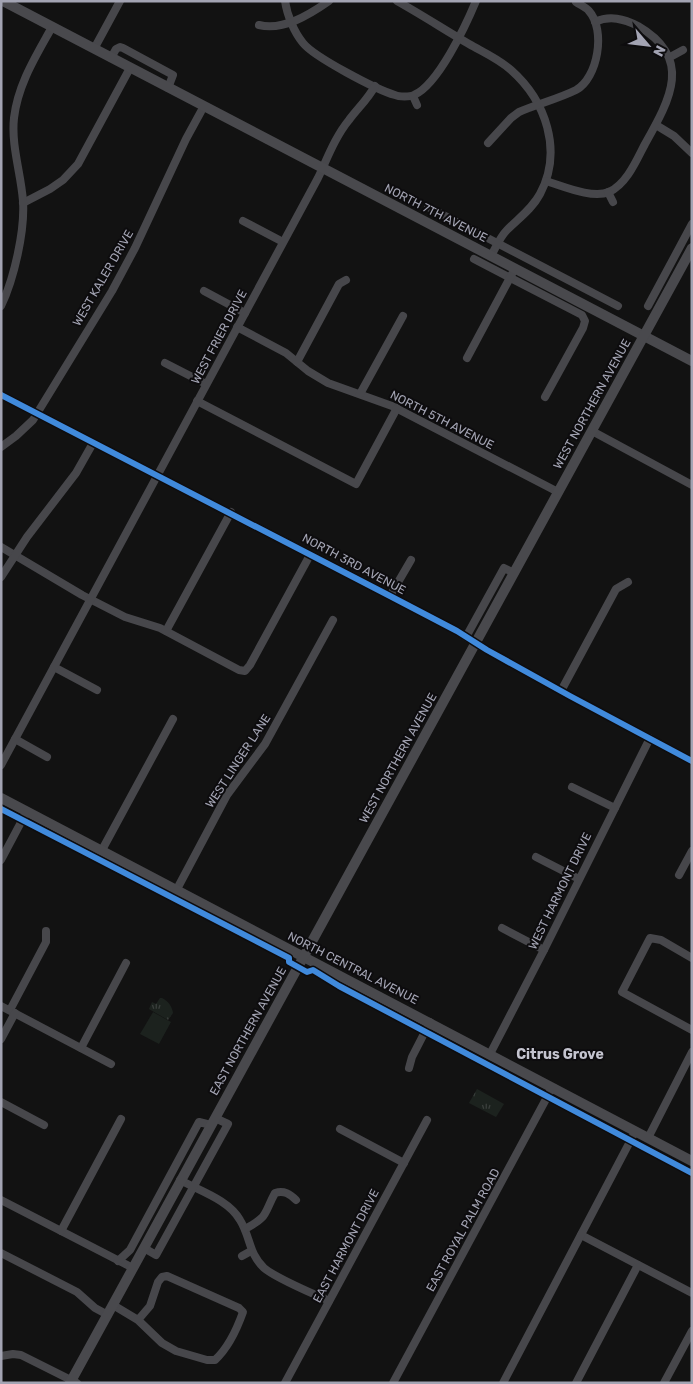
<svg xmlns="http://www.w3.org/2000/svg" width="693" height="1384" viewBox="0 0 693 1384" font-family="Rubik,sans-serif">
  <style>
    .green { fill: #1c221e }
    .park { fill: url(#park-tufts) }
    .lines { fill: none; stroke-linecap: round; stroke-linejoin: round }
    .minor { stroke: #47474b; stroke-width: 8 }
    .major { stroke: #49494d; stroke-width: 10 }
    .cycleway-casing { stroke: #0d0c0e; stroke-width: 9 }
    .cycleway { stroke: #408adc; stroke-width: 6 }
    .labels { text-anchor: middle; stroke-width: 4; stroke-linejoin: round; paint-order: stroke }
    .street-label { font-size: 12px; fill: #a3a4b3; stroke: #0d0c0e }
    .neighbourhood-label { font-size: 14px; font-weight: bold; fill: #c4c4cf; stroke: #0d0c0e }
  </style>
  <defs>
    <pattern id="park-tufts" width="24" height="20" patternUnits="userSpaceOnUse" patternTransform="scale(1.25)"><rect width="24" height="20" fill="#1c221e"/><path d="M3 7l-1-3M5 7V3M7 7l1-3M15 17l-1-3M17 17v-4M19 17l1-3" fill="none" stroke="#3a3f3c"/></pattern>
  </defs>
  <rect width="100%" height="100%" fill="#121212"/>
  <!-- green -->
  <path class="green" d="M153,1012l18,10 -12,22 -19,-10z"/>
  <!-- park -->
  <g class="park">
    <path d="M160,998h2c6,3 10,8 11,15l-5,7 -19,-11 3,-7 4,2z"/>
    <path d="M477,1089l27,15 -8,13 -27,-14z"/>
  </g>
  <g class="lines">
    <!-- minor -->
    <g class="minor">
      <path d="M285,1c2,14 9,31 18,42 11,14 74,47 92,52 4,2 15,2 19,0 24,-10 52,-70 62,-94"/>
      <path d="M397,1c25,14 48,29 72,43 14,8 30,15 42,26 35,31 52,81 29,124 -8,15 -21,24 -33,36 -7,7 -11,17 -16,26"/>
      <path d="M259,25c24,6 50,-10 70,-24"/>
      <path d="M94,49l26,-48"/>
      <path d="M672,56l11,-6"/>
      <path d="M111,58l5,-9 4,-2 3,1 50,27 -5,13"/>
      <path d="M413,96l4,9"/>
      <path d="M656,125l18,11 18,17"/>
      <path d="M488,143l23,-25 8,-6c18,-8 39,-13 57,-22 22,-12 30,-60 13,-79 -3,-4 -9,-6 -13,-9"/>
      <path d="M546,181c17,5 46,18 63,11 18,-8 28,-33 36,-48 26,-46 48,-86 -7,-118 -14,-7 -28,-11 -43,-4"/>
      <path d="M608,192l5,10"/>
      <path d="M23,203l27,-14 13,-9 15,-16 52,-96"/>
      <path d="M428,207l190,99"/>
      <path d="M243,221l40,21"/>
      <path d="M474,259l108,56 3,6 -2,7 -38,69"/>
      <path d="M204,291l41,22"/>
      <path d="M1,306c13,-27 24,-75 22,-105 -2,-28 -12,-55 -9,-83 4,-34 22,-62 38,-91"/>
      <path d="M648,306l44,-82"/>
      <path d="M237,327l49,26 22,18 20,12 64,23 166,86"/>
      <path d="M467,358l45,-84"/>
      <path d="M297,362l42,-78 7,-4"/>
      <path d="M165,363l41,21"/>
      <path d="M360,394l43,-78"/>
      <path d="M1,395l389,201 67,35 30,19 83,46 122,65"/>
      <path d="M197,401l159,83 41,-76"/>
      <path d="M592,431l100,54"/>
      <path d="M1,447l15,-11 17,-16 79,-129 23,-43 51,-109 18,-33"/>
      <path d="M1,547l81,48 43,22 35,11 79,42 6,1 5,-6 60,-110"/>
      <path d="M1,577l26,-40 49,-64 17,-30"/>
      <path d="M390,596l21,-36"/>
      <path d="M166,631l65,-119"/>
      <path d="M466,637l38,-69 10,5"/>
      <path d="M54,667l43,23"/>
      <path d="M561,691l55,-102 12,-7"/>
      <path d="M15,739l32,18"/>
      <path d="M1,765l317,-587c9,-19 17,-41 31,-58 9,-12 19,-21 26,-34"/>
      <path d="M572,787l43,21"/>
      <path d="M102,850l71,-131"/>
      <path d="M536,857l43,22"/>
      <path d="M1,860l26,-49"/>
      <path d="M679,875l13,-24"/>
      <path d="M177,889l50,-94 38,-51 68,-124"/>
      <path d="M502,928l42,22"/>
      <path d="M692,958l-31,-18 -11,-2 -28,54 70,38"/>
      <path d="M1,1006l110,58"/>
      <path d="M10,1010l36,-68v-11"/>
      <path d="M1,1039l14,-26"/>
      <path d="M81,1048l45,-85"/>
      <path d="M490,1054l54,-104 106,-212"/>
      <path d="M409,1068l3,-11 18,-35"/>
      <path d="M1,1102l43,23"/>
      <path d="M340,1129l64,34"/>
      <path d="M648,1138l44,-86"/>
      <path d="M180,1180c20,11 49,20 60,40 11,18 8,32 24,48 13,11 48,25 65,33"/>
      <path d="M1,1200l132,68"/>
      <path d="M245,1229c24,-13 18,-14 30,-36 9,-3 15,1 21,7"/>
      <path d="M61,1231l60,-112"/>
      <path d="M581,1235l111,58"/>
      <path d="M144,1248l12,7 72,-131 -13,-6"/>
      <path d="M1,1253l76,39 18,16 13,7"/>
      <path d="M242,1256l9,-5"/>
      <path d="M118,1261l12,-11 69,-128 12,3"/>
      <path d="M113,1305l25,15 24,23 14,8 31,9h8c13,-12 22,-31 28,-48l-4,-4 -72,-32 -5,1 -4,5 -8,24 -12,14"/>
      <path d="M1,1356l12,-2 8,1 56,28"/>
      <path d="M285,1383l142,-263"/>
      <path d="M393,1383l159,-295"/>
      <path d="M503,1383l132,-251"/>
      <path d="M576,1383l62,-118"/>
      <path d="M664,1383l28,-52"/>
    </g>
    <!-- major -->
    <g class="major">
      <path d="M3,1l689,360"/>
      <path d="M1,798l691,363"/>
      <path d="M70,1383l622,-1135"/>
    </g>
    <defs>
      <g id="cycleway">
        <path d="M1,395l389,201 67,35 30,19 83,46 122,65"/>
        <path d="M1,809l288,149v4l18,10 6,-2 26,16 353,187"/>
      </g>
    </defs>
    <!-- cycleway casing -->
    <use href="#cycleway" class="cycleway-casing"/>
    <!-- cycleway -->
    <use href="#cycleway" class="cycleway"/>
  </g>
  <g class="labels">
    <!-- street labels -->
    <g class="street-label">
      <text transform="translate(436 213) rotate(27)" y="4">NORTH 7TH AVENUE</text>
      <text transform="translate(103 278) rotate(-60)" y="4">WEST KALER DRIVE</text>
      <text transform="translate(219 337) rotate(-62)" y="4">WEST FRIER DRIVE</text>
      <text transform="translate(592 404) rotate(-61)" y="4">WEST NORTHERN AVENUE</text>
      <text transform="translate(442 420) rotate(27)" y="4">NORTH 5TH AVENUE</text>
      <text transform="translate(354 564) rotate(28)" y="4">NORTH 3RD AVENUE</text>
      <text transform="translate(398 758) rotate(-61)" y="4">WEST NORTHERN AVENUE</text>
      <text transform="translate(238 761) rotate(-57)" y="4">WEST LINGER LANE</text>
      <text transform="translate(560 891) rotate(-64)" y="4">WEST HARMONT DRIVE</text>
      <text transform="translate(353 968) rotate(27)" y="4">NORTH CENTRAL AVENUE</text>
      <text transform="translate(248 1031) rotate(-61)" y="4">EAST NORTHERN AVENUE</text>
      <text transform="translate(463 1230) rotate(-61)" y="4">EAST ROYAL PALM ROAD</text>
      <text transform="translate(346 1246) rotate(-62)" y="4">EAST HARMONT DRIVE</text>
    </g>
    <!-- neighbourhood labels -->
    <g class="neighbourhood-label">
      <text x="560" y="1059">Citrus Grove</text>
    </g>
  </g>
  <!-- border -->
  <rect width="693" height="1384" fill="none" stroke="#a3a4b3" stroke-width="5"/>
  <!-- north arrow -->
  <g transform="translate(648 45) rotate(118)" stroke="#0d0c0e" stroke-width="4" paint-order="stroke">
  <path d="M0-4L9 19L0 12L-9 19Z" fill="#a3a4b3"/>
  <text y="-8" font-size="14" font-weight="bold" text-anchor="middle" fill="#a3a4b3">N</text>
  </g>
</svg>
